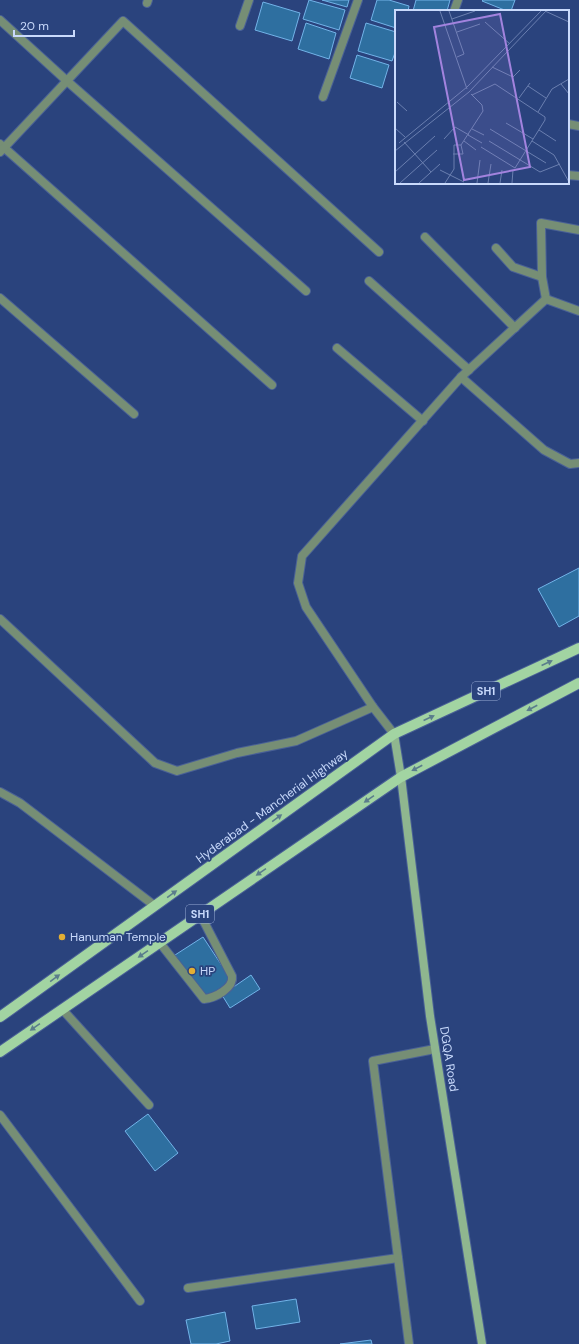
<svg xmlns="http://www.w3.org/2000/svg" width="579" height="1344" viewBox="0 0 579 1344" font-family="'DM Sans',sans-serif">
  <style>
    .building { fill: #2e6fa0; stroke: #72b3e8 }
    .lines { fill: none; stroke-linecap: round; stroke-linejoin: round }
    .lane-casing { stroke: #4a6196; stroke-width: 10 }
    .street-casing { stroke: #4a6196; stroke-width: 10 }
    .secondary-casing { stroke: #4a6196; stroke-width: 10 }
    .primary-casing { stroke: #4a6196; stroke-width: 12 }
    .lane { stroke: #768e75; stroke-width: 8 }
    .street { stroke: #768e75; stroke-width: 8 }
    .secondary { stroke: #8fb68f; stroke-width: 8 }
    .primary { stroke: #a2d4a2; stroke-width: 10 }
    .oneway { fill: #5a7d8c }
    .poi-dot { fill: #e2af34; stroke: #2a437d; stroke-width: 1.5 }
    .labels { text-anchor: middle; stroke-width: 3.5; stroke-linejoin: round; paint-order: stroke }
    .shield { fill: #2a437d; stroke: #99add6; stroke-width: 1 }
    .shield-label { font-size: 11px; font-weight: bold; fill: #c9dafc }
    .street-label { font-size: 12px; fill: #c9dafc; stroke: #2a437d }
    .poi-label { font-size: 12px; fill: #c9dafc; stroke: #2a437d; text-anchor: start }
    .inset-road { fill: none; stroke: #6a7fb0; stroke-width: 1 }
    .view { fill: #a283de; fill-opacity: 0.15; stroke: #a283de; stroke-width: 2 }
    .inset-edge { fill: none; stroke: #c9dafc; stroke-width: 2 }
  </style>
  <rect width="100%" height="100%" fill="#2a437d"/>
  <!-- building -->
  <g class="building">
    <path d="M309,0l36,10 -6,20 -36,-11z"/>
    <path d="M322,0h27l-2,7z"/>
    <path d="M377,0h12l20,6 -1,5h-12v17l-25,-8z"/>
    <path d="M416,0h34l-3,11h-34z"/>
    <path d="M483,0h32l-4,11h-4l-25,-10z"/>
    <path d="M263,2l37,11 -8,28 -37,-11z"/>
    <path d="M306,23l30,10 -7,26 -31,-10z"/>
    <path d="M366,23l30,9v18l-4,11 -34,-10z"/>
    <path d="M357,55l32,10 -7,23 -32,-10z"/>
    <path d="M579,568v48l-20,11 -21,-38z"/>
    <path d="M203,937l29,44 -27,18 -30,-44z"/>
    <path d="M251,975l9,14 -30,19 -8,-13z"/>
    <path d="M148,1114l30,39 -23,18 -30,-40z"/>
    <path d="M296,1299l4,23 -44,7 -4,-23z"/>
    <path d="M225,1312l5,29 -14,3h-25l-5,-24z"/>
    <path d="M371,1340l1,4h-32z"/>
  </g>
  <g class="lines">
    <defs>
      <g id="lane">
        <path d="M160,943l44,56c11,-1 30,-11 28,-23l-32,-62"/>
        <path d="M62,1009l87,96"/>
      </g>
      <g id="street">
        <path d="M147,3l1,-3"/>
        <path d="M454,11l4,-11"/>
        <path d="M0,20l67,61 239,210"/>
        <path d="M240,26l9,-26"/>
        <path d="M323,97l35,-97"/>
        <path d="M568,124l11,2"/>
        <path d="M0,144l272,241"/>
        <path d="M0,152l123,-131 256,231"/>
        <path d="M568,175l11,1"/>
        <path d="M425,237l90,91"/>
        <path d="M496,248l17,19 29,10"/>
        <path d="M369,281l100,89"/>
        <path d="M0,298l134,116"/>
        <path d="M546,299l-4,-22 -1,-54 38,7"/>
        <path d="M337,348l86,73"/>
        <path d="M461,377l83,73 26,14 9,-1"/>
        <path d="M0,619l155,144 22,8 60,-18 59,-12 77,-34"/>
        <path d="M394,734l-21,-27 -67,-100 -8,-24 4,-27 159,-179 85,-78 33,12"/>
        <path d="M0,792l20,11 135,103"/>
        <path d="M0,1115l140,186"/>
        <path d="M188,1288l210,-30"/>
        <path d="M409,1344l-36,-283 62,-12"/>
      </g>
      <path id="secondary" d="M394,734l7,43 29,239 52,328"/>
      <g id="primary">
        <path d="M0,1017l394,-283 185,-86"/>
        <path d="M0,1052l401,-275 178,-94"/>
      </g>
    </defs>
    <!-- lane casing -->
    <use href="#lane" class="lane-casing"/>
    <!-- street casing -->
    <use href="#street" class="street-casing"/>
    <!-- secondary casing -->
    <use href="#secondary" class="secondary-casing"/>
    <!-- primary casing -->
    <use href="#primary" class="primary-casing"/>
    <!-- lane -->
    <use href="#lane" class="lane"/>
    <!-- street -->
    <use href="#street" class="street"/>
    <!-- secondary -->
    <use href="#secondary" class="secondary"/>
    <!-- primary -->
    <use href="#primary" class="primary"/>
  </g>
  <!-- one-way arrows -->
  <defs><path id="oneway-solid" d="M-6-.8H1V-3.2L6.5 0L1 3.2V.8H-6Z"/></defs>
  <g class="oneway">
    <use href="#oneway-solid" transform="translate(547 663) rotate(-25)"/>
    <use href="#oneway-solid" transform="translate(532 708) rotate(152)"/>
    <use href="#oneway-solid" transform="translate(429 718) rotate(-25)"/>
    <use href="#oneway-solid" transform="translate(417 768) rotate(152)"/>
    <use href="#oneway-solid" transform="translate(369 799) rotate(146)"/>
    <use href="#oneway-solid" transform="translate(277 818) rotate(-36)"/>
    <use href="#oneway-solid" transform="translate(261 872) rotate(146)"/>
    <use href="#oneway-solid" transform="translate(172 894) rotate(-36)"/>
    <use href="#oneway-solid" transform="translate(143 954) rotate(146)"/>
    <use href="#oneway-solid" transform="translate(55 978) rotate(-36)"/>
    <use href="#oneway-solid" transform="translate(35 1027) rotate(145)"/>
  </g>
  <!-- markers -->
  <g class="poi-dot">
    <circle cx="62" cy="937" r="4"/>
    <circle cx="192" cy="971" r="4"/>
  </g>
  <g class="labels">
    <!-- shield labels -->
    <g class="shield">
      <rect x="472" y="682" width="28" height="18" rx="3"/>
      <rect x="186" y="905" width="28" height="18" rx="3"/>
    </g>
    <g class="shield-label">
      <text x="486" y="695">SH1</text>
      <text x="200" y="918">SH1</text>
    </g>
    <!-- street labels -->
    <g class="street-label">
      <text transform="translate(272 806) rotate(-36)" y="4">Hyderabad - Mancherial Highway</text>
      <text transform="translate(449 1059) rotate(81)" y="4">DGQA Road</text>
    </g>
    <!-- poi labels -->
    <g class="poi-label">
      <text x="70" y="941">Hanuman Temple</text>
      <text x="200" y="975">HP</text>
    </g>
  </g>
  <!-- overview -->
  <g transform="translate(395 10)">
    <rect width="174" height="174" fill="#2a437d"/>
    <path class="inset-road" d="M45,1l27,78M54,1l15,43 -7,3M150,1l24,11M57,9l23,-8M90,12l25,22M62,22l23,-8M97,57l21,10 7,-7M166,74l8,10M133,76l18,12M77,85l23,-11 50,33v3l-30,48 -34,-21M124,88l11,-15M2,92l10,9M143,102l14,-23 17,-10M111,113l27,16M0,118l10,9M77,119l12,6M95,119l56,34M144,120l17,11M73,125l14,8M49,129l11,-12 14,8M69,131l12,9M94,131l51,31 20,-8M137,131l22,14 15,27M9,132l27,30M4,133l68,-56 74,-76M0,141l74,-59 77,-81M58,144h10l-2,-9M45,160l24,12M0,162l40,-36M5,173l37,-33M24,173l21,-19M50,173l9,-14v-24h7l22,-34 -1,-6 -11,-11M82,173l3,-23M93,173l3,-19M105,173l2,-13M117,173l1,-13"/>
    <path class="view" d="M105,4l30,153 -66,13 -30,-153z"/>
    <rect width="174" height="174" class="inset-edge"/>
  </g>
  <!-- scale -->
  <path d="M14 30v6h60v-6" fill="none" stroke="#c9dafc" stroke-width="2"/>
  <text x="20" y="30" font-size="12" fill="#c9dafc" stroke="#2a437d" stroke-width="3" paint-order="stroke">20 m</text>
</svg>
